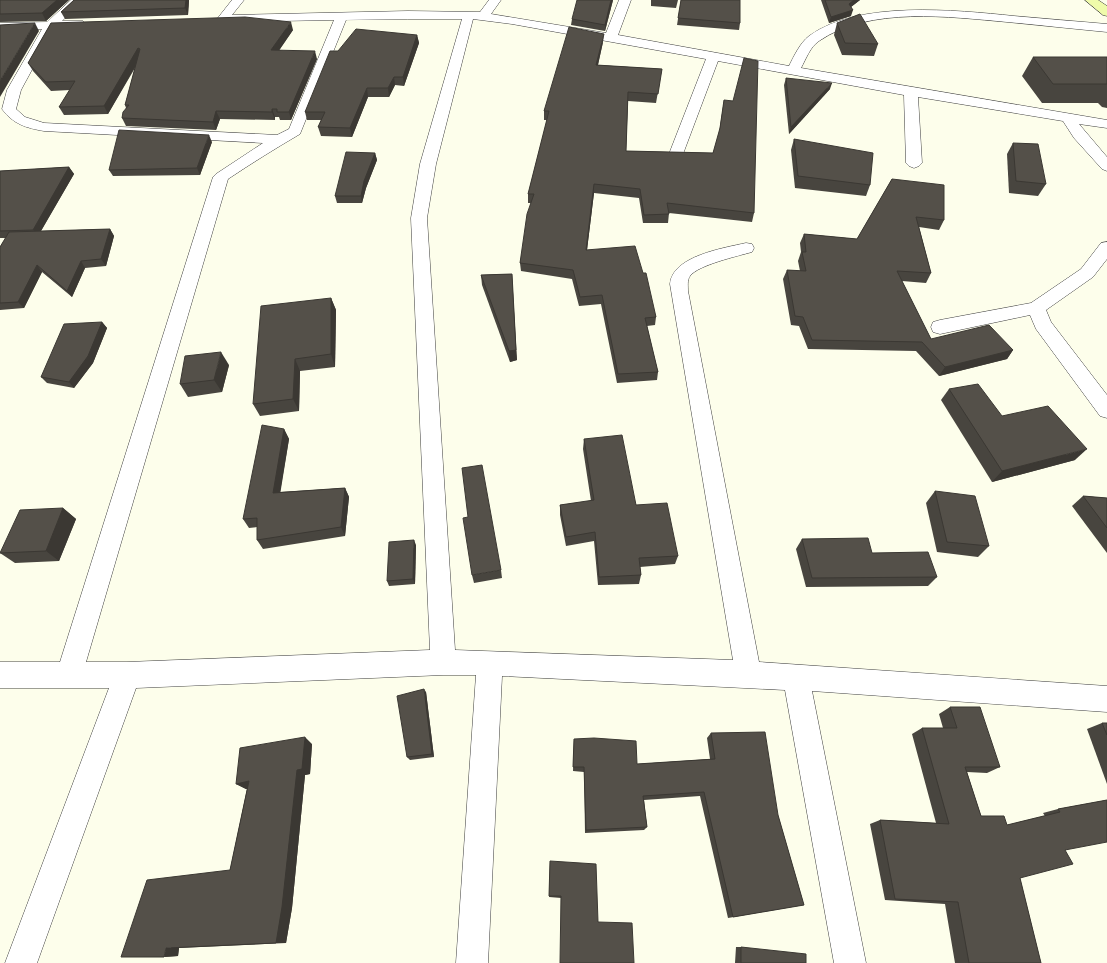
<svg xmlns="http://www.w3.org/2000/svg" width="1107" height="963" viewBox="0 0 1107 963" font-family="Georgia,serif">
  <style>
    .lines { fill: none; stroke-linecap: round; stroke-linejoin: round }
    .street-casing { stroke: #3f3f3f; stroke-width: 1 }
    .secondary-casing { stroke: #2e2e2e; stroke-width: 1 }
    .street { fill: #fff; fill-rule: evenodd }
    .secondary { fill: #effbaa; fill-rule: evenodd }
    .wall { fill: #48453f }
    .shaded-wall { fill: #3b3833 }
    .building { fill: #545049; stroke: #3b3833 }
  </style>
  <rect width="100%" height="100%" fill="#fdfeeb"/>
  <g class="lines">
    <defs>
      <g id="street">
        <path d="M71,0h13l-22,21h21l2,3 -2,3 -29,2 -33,61 -5,19 9,8 19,6 233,12 12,-6 45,-109 -115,2 -2,-3 15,-19h12l-12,15 176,-4 72,1 9,-12h12l-10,14 115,19 13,-33h12l-13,35 171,31c5,-10 11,-23 20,-30 49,-36 147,-26 205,-20 31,3 62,5 93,8v8c-33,-3 -67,-7 -100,-10 -57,-5 -137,-16 -188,19 -9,6 -13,18 -18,27l306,52v8l-28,-4 28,33v14l-5,-2 -28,-31 -11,-17 -145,-24 4,66 -3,3 -5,2 -5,-2 -3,-3 -2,-68 -186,-34 -35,93 -2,3 -5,1 -5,-1 -2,-3 37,-95 -194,-35 -39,-5 -37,145 -9,54 28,432 278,10 -63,-376c2,-28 54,-36 76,-41l6,1 2,4 -2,4c-14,4 -54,13 -62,24 -3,4 -2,10 -2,15l71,371 348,24v26l-295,-21 54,272h-32l-49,-273 -283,-14 -14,287h-32l20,-288h-33l-307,13 -99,275h-32l104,-275h-109v-26h60l153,-485 3,-3 47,-31 -219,-12c-18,-3 -31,-7 -42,-22l5,-19 35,-61 -42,2v-8l47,-1zM408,19h54l-42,145 -9,54 19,432 -303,12h-41l142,-483c24,-16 48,-31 72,-45l46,-114z"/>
        <path d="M1107,242v17l-14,18 -47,33 5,12 56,73v23l-7,-2 -64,-87 -6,-14 -90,19 -7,-2 -2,-5 2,-5 7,-2 91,-17 50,-34 20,-26z"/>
      </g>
      <path id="secondary" d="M1085,0h13l9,6v10l-4,-1z"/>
    </defs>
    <!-- street casing -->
    <use href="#street" class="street-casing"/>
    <!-- secondary casing -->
    <use href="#secondary" class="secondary-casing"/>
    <!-- street -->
    <use href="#street" class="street"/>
    <!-- secondary -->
    <use href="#secondary" class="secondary"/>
  </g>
  <!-- wall -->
  <g class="wall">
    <path d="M0,0h69l-23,21 -46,1z"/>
    <path d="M74,0h115l-1,15 -123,4 -4,-7z"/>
    <path d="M613,0l-8,31 -34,-6 1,-6z"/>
    <path d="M651,0h27l-2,8 -25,-2z"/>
    <path d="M681,0l59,23 -1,7 -62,-5z"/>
    <path d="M821,0h39l-9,7v9l-22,7z"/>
    <path d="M51,23l242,7 -14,20 38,9 -26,61h-11l-1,-3h-4v3l-55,-1 -4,11 -90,-4 -4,-8 4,-10 -1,-3 10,-37 -27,46 -44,1 -5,-8 11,-17 -19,1 -18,-20 -5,-8z"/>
    <path d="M837,23l41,21 -4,12 -32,-1 -8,-20z"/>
    <path d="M417,35l2,8 -15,43 -9,-1 -6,12h-21l-16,40 -31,-1 -3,-9 3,-7h-14l-2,-8 33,-61z"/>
    <path d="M603,42l-5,23 64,4 -6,34 -28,-2 -2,50 87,2 6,-20 5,-33 30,113 -2,9 -83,-9 -1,10h-25l-4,-25 -45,-5 -7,57 56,23 13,44 -1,8 -8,1 11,46 -1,8 -40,3 -16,-79 -22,2 -7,-27 -51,-8 -1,-8 11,-60h-3v-9l19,-74h-3v-9z"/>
    <path d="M1033,57h74v51l-5,-1 -4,-4h-56l-20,-27z"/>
    <path d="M786,78l44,11 -41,45 -5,-49z"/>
    <path d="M794,139l76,46 -4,11 -71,-8 -4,-38z"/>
    <path d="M212,142l-12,33 -87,1 -4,-6z"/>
    <path d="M1013,143l33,41 -8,12 -29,-3 -2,-39z"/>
    <path d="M375,153l2,7 -11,28 -4,15h-25l-2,-7z"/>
    <path d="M69,167l5,7 -33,57 69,-2 4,7 -8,30 -21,2 -13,29 -30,-25 -18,36 -24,2v-63l6,-9h-6v-67z"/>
    <path d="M892,179l52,41 -5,10 -20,-3 12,46 -5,10 -24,-2 29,58 82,11 -6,9 -68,17 -23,-25 -108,-2 -9,-23 -8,-1 -8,-46 4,-9 13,1 -2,-10 3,-9 -1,-9 4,-9 53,5z"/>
    <path d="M512,274l5,86 -7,2 -28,-77 -1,-10z"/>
    <path d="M331,298l5,12 -1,57 -35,4 -1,40 -39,5 -7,-12z"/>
    <path d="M102,322l5,6 -14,35 -19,25 -27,-5 -6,-6z"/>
    <path d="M229,365l-7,27 -34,5 -8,-13z"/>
    <path d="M949,389l126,71 -83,22 -51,-82z"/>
    <path d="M284,429l5,10 -9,53 65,-4 4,9 -4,39 -82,13 -6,-9v-13l-8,1 -6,-9z"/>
    <path d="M584,439l52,66 42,51 -3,8 -35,3 1,8 -2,9 -41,1 -4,-44 -28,5 -6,-31v-10l31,-4 -8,-52z"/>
    <path d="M935,491l54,55 -11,11 -41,-5 -11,-49z"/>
    <path d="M1083,496l24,2v55l-35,-47z"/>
    <path d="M63,508l13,11 -17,42 -44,2 -15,-10z"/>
    <path d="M802,539l70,14 65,24 -9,9 -122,1 -10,-38z"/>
    <path d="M416,545l-1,39 -26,2 -2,-5z"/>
    <path d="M501,570l1,8 -28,5 -2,-8z"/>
    <path d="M426,692l8,65 -24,3 -3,-3z"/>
    <path d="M950,707l50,60 -13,6 -20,-1 14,44 26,9 38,-9 -2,-3 15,-4 49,-9 -42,50 -45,28 21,85h-86l-10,-59 -60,-4 -15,-76 10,-4 56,3 -24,-89 10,-6h21l-4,-14z"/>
    <path d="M1102,723h5v61l-20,-55z"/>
    <path d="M711,733l67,82 26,90 -76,13 -28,-122 -56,4 3,27 -3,3 -59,3 -1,-61 -11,-1 1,-32 63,25 73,-5 -3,-21z"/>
    <path d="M312,744l-2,30 -5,1 -13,133 -6,35 -107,5 -1,8 -14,1 66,-87 17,-81h-1l-10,-5z"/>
    <path d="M550,861l48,61 -37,-24 -12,-1z"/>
    <path d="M736,947h5l65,16h-71z"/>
  </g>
  <!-- shaded-wall -->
  <g class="shaded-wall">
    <path d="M57,0h12l-23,21 -4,-8z"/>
    <path d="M186,0h3l-1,15 -3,-7z"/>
    <path d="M611,0h2l-8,31v-6z"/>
    <path d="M854,0h6l-13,10 2,-6z"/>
    <path d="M853,10l-2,6 -22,7 2,-6z"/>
    <path d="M291,22l2,8 -19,28 -3,-8z"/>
    <path d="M35,23l4,8 -39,66v-16z"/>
    <path d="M604,34l-1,8 -7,31v-8z"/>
    <path d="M417,35l2,8 -15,43 -1,-9z"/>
    <path d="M138,48l3,8 -33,58 -4,-8z"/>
    <path d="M315,51l2,8 -26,61 -2,-8z"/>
    <path d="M394,77l1,8 -6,12 -1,-9z"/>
    <path d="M832,83l-2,6 -41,45 2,-7z"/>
    <path d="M367,88l1,9 -16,40 -2,-9z"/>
    <path d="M272,109l3,8v3l-3,-8z"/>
    <path d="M216,111l4,8 -4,11 -3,-8z"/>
    <path d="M209,135l3,7 -12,33 -3,-7z"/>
    <path d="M375,153l2,7 -11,28 -4,15 -1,-7 3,-15z"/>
    <path d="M69,167l5,7 -36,62 -5,-6z"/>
    <path d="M594,184v9l-8,65v-8z"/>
    <path d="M110,229l4,7 -8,30 -5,-7z"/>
    <path d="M81,261l4,7 -13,29 -5,-6z"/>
    <path d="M37,265l5,7 -18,36 -6,-6z"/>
    <path d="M331,298l5,12 -1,57 -4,-13z"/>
    <path d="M102,322l5,6 -14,35 -19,25 -5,-6z"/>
    <path d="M516,350l1,10 -7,2 -1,-11z"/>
    <path d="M1013,350l-6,9 -68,17 6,-9z"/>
    <path d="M221,352l8,13 -7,27 -8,-12z"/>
    <path d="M295,359l5,12 -1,40 -6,-12z"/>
    <path d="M284,429l5,10 -10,62 -6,-8z"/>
    <path d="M1087,449l-12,11 -83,22 10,-11z"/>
    <path d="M345,488l4,9 -4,39 -4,-9z"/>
    <path d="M63,508l13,11 -17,42 -13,-10z"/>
    <path d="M414,540l2,5 -1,39 -2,-5z"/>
    <path d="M424,689l2,3 8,65 -2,-3z"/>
    <path d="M305,737l7,7 -2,30 -5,1 -13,133 -6,35h-10l21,-173z"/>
    <path d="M249,781l9,5 -12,3 -10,-5z"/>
    <path d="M166,948h13l-1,8 -14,1z"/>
  </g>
  <!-- building -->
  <g class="building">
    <path d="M0,0h57l-15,13 -42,1z"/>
    <path d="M74,0h112l-1,8 -124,4z"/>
    <path d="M577,0h34l-6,25 -33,-6z"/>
    <path d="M681,0h59v23l-62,-5z"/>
    <path d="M825,0h29l-5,4 4,6 -22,7z"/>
    <path d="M860,14l18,30 -33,-1 -8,-20z"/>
    <path d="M245,17l46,5 -20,28 44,1 -26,61h-12v-3h-5v3l-56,-1 -3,11 -91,-4 1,-6 6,-7h-4l15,-56 -2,-1 -34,58 -45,1 16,-26 -29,1 -18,-19 23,-40z"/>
    <path d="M35,23l-35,58v-56z"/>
    <path d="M569,27l35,7 -8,31 66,4 -4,25 -30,-2 -2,59 87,2 7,-25 4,-28 9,1 11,-43 14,3 -4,152 -87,-10 2,11 -25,1 -4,-26 -46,-5 -8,66 49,-4 8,27h3l10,44 -11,1 13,54 -40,2 -16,-79 -22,2 -7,-27 -53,-7 7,-49 7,-20h-6l21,-83h-5z"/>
    <path d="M356,29l61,6 -14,42h-9l-6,11h-21l-17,40 -32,-1 7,-15h-20l25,-61h8z"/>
    <path d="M1033,57h74v27h-54z"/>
    <path d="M786,78l46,5 -41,44z"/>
    <path d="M119,130l90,5 -12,33 -88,2z"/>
    <path d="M794,139l79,14 -3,32 -72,-9z"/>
    <path d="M1013,143l25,1 8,40 -30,-3z"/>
    <path d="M346,152l29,1 -11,28 -3,15h-26z"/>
    <path d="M69,167l-36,63 -33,1v-60z"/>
    <path d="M892,179l52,6v35l-28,-3 15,56 -34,-2 34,68 58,-14 24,25 -68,17 -23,-25 -110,-2 -9,-23 -8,-1 -8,-46 19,1 -4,-19h4l-2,-18 53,5z"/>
    <path d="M110,229l-9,30 -20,2 -14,30 -30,-26 -19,37 -18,1v-56l9,-15z"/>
    <path d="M512,274l4,76 -7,1 -28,-76z"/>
    <path d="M331,298v56l-36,5 -2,40 -40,5 8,-98z"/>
    <path d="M102,322l-14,34 -19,26 -28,-5 23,-53z"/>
    <path d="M221,352l-7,28 -34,4 5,-28z"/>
    <path d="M978,384l24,32 46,-10 39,43 -85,22 -53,-82z"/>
    <path d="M262,425l22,4 -11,64 72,-5 -4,39 -84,13v-22l-14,1z"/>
    <path d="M622,435l14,70 31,-2 11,53 -39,2 2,17 -42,2 -4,-45 -29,5 -6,-32 34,-5 -10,-61z"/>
    <path d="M482,465l19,105 -29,5 -9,-57 5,-1 -6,-49z"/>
    <path d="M935,491l40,5 14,50 -42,-4z"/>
    <path d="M1083,496l24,2v30z"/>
    <path d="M63,508l-17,43 -46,2 20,-43z"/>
    <path d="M868,538l4,15 56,-1 9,25 -125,1 -10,-39z"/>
    <path d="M414,540l-1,39 -26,2 2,-39z"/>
    <path d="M424,689l8,65 -25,3 -10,-61z"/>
    <path d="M950,707h30l20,60h-35l16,49h23l3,9 53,-13 -2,-3 49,-9v42l-42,8 8,14 -53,14 21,85h-72l-11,-61 -63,-3 -15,-79 69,4 -27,-96h35z"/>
    <path d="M1102,723h5v12z"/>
    <path d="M765,732l13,83 26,90 -71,12 -29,-125 -61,4 4,31 -61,3 -2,-63h-11l1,-28 20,-1 42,3 1,23 78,-5 -4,-26z"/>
    <path d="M305,737l-3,32 -5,1 -15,137 -6,36 -110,5 -2,9h-43l26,-77 83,-10 19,-89 -13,3 4,-36z"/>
    <path d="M550,861l46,3 2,58 34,1 2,40h-74l1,-67h-12z"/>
    <path d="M741,947l65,7v9h-65z"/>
  </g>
</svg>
